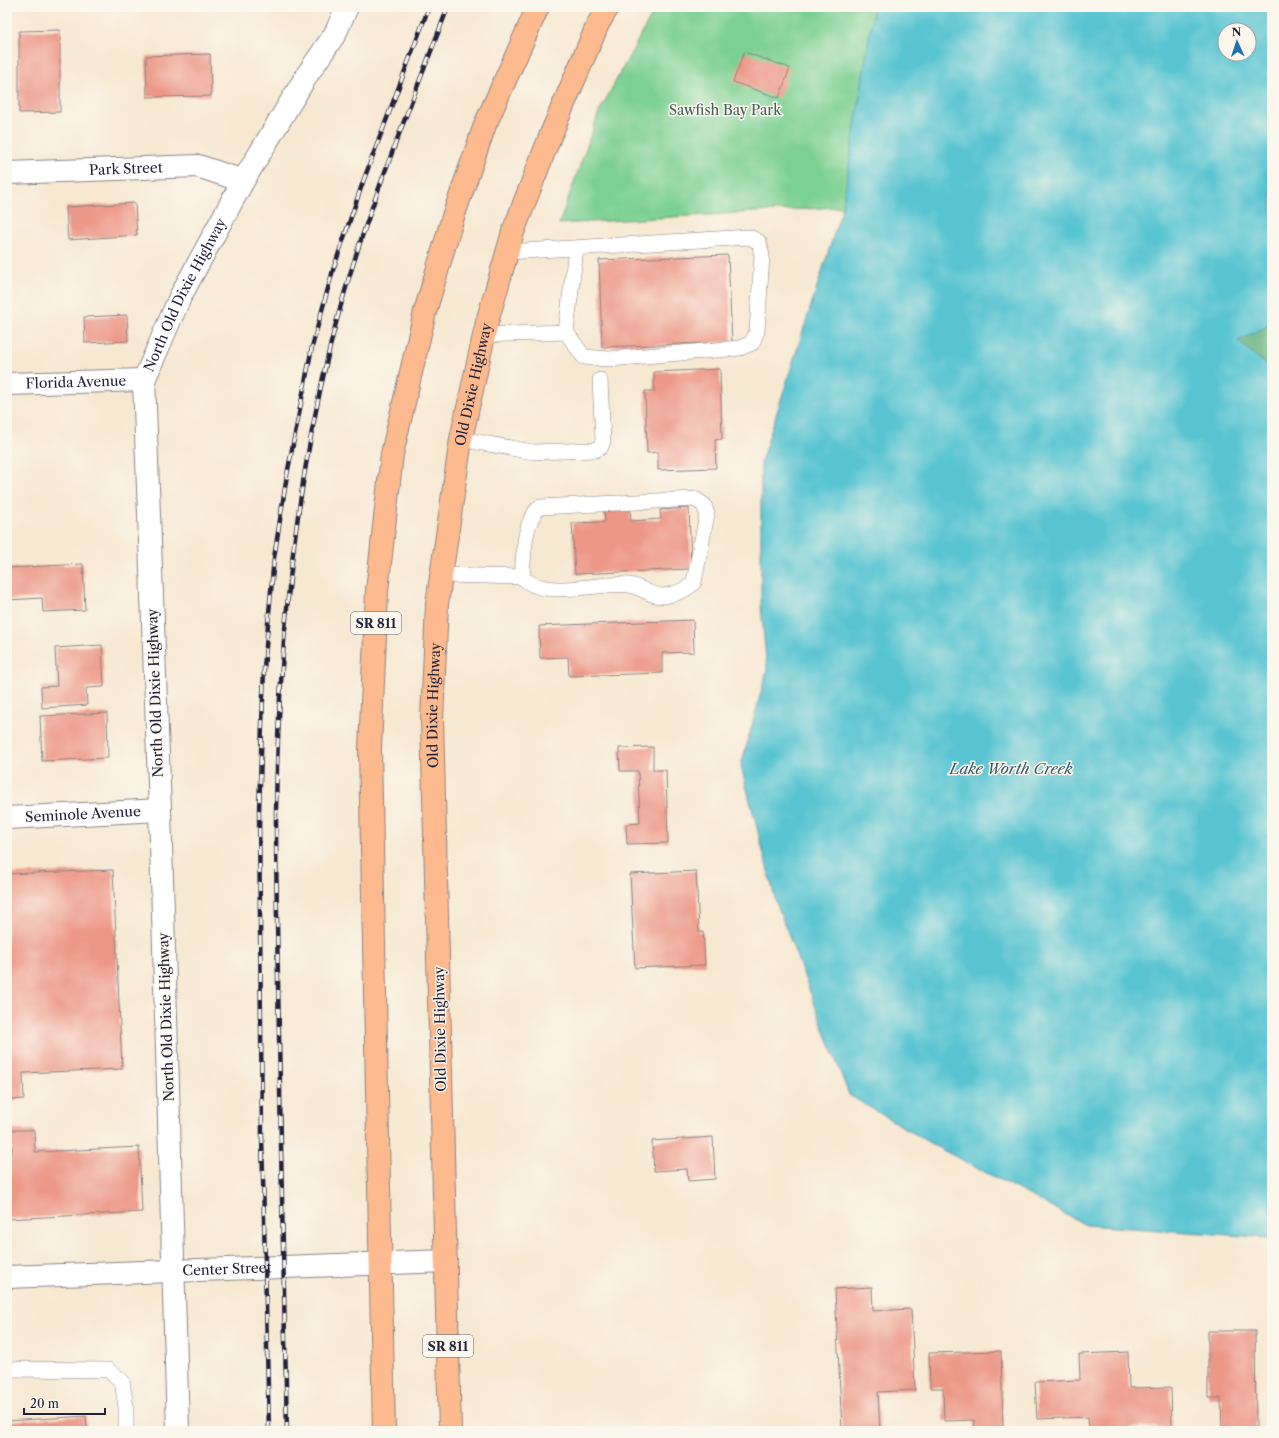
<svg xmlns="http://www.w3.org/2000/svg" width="1279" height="1438" viewBox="0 0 1279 1438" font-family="'Libre Caslon Text',serif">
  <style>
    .green { fill: #7bd093; stroke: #4e7967 }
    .forest { fill: #64b27d; stroke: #436a5c }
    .water { fill: #58c4d1; stroke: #3d7386; fill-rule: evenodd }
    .building { fill: #ec9787 }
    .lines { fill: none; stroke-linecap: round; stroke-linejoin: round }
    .service-casing { stroke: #8c8586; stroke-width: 16 }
    .minor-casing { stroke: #8c8586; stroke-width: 24 }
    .tertiary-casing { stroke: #8c8586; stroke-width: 24 }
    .primary-casing { stroke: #8c8586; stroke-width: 24 }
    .service { stroke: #fff; stroke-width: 15 }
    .minor { stroke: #fff; stroke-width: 22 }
    .tertiary { stroke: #fff; stroke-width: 22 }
    .primary { stroke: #fcba8e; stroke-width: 22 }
    .rail-casing { stroke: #22223b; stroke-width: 4.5 }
    .rail { stroke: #fbf7ec; stroke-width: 3; stroke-dasharray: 9; stroke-linecap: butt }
    .labels { text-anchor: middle; stroke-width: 3; stroke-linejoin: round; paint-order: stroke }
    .shield { fill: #fbf7ec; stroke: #636270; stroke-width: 1 }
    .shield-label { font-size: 13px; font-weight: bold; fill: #22223b }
    .park-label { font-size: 14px; fill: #415f5a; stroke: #fbf7ec }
    .street-label { font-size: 14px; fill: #22223b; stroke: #fbf7ec }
    .water-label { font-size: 15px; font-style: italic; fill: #355b70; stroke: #fbf7ec }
  </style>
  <rect width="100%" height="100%" fill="#fbf7ec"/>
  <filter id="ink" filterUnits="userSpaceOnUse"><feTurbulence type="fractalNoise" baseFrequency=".025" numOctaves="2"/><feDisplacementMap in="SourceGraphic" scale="8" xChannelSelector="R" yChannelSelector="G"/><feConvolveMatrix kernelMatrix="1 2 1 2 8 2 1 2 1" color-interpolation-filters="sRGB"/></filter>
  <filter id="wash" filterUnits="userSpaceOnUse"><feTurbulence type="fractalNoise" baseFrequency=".012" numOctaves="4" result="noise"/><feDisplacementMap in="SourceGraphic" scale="16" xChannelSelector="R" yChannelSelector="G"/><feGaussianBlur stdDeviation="0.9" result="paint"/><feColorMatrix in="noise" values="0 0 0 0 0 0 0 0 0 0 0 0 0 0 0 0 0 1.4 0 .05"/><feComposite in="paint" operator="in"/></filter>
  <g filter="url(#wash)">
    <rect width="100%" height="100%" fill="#f7e8d2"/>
    <!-- green -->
    <path class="green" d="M656,7h226l-28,199 -295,18 40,-112z"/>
    <!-- forest -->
    <path class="forest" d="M1272,324v45l-35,-28z"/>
    <!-- water -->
    <path class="water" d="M874,7h398v317l-34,17 34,28v869l-186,-13 -151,-79 -86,-51 -73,-193 -35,-136 26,-96 -6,-63v-145l81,-253zM1225,30h24v24h-24z"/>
    <g id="blocks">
      <!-- building -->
      <g class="building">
        <path d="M60,30v82l-41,1v-82z"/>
        <path d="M744,52l46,16 -11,30 -46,-16z"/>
        <path d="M210,54l1,42 -64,1 -1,-41z"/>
        <path d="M135,203l2,32 -69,5 -2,-33z"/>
        <path d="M728,255l4,87 -130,5 -3,-87z"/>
        <path d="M127,315l1,26 -43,2 -1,-26z"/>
        <path d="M720,369l2,70 -7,1 1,28 -58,2v-18l-11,1 -2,-62h9v-19z"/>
        <path d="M689,508l2,61 -116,5 -3,-51 33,-1 -1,-12 26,-1 1,12 30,-2 -1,-9z"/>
        <path d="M83,564l2,46 -42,2 -1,-14 -35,2v-32z"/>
        <path d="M693,620l1,32 -32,1v20l-93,3 -1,-19 -28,1 -1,-32z"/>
        <path d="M102,645l2,42 -18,1 1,17 -45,3 -1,-21 16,-1 -2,-38z"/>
        <path d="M107,713l1,45 -66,3 -2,-45z"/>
        <path d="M653,747v23h13l2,73 -41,1 -1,-20 14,-1 -2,-52h-18l-1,-23z"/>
        <path d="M113,870l9,199 -99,4 1,26 -17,1v-226z"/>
        <path d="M696,871l3,61h4l2,33 -70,3 -5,-94z"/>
        <path d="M11,1130h23l1,22 104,-5 3,65 -135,7v-67h5z"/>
        <path d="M713,1137l2,42 -27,2 -1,-12 -33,2 -2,-30z"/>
        <path d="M872,1287l1,24 38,-2 4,81 -37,2 2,39h-38l-7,-142z"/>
        <path d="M1208,1331h47l1,100h-34l-1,-33h-13z"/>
        <path d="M1001,1351l2,80h-28l-1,-11 -30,1 -1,-33h-13l-1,-35z"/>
        <path d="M1128,1352l1,36 42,-1 1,40 -45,1v3h-38l-1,-14 -51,2 -2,-37 45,-2 -1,-26z"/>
        <path d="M86,1416l1,15h-80v-10z"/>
      </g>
    </g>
  </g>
  <g filter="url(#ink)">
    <use href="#blocks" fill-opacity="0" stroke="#8c8586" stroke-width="1"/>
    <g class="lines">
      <defs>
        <g id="service">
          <path d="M508,252l241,-15 10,5 3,14 -5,75 -5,12 -12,5 -131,11 -25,-2 -18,-25 10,-84"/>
          <path d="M484,335l82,-3"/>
          <path d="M461,439l72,13 62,-2 6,-3 2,-6 -3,-61"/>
          <path d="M441,575l81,2c23,24 77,4 107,8 13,2 22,12 35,11 12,-2 23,-6 30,-14l13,-68 -3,-9 -9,-6 -155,8c-17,14 -16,49 -18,70"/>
          <path d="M7,1369l101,1 14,11 4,26v24"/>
        </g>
        <g id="minor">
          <path id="s1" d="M7,173l191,-7 45,15"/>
          <path id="s2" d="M7,384l137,-4"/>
          <path id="s3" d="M7,818l153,-8"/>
          <path id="s4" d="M178,1431l-18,-621 -16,-430 36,-83 63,-116 64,-106 28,-41 12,-27"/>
        </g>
        <g id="tertiary">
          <path id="s5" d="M7,1277l439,-16"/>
        </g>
        <g id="primary">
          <path d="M384,1431l-14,-682 7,-158 15,-137 33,-142 27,-92 33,-95 53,-118"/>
          <path id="s6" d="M450,1431l-18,-712 5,-115 24,-165 26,-117 26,-90 38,-98 47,-110 10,-17"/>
        </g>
      </defs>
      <!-- service casing -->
      <use href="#service" class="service-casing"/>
      <!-- minor casing -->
      <use href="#minor" class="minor-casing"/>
      <!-- tertiary casing -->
      <use href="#tertiary" class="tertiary-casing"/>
      <!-- primary casing -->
      <use href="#primary" class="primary-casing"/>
      <!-- service -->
      <use href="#service" class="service"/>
      <!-- minor -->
      <use href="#minor" class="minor"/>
      <!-- tertiary -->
      <use href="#tertiary" class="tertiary"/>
      <!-- primary -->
      <use href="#primary" class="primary"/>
      <defs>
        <g id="rail">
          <path d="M269,1431l-7,-296 -3,-324 5,-143 10,-110 13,-83 25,-128 21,-77 31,-91 65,-172"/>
          <path d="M287,1431c-3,-150 -7,-301 -9,-451 -1,-56 -2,-112 -2,-167 2,-155 17,-311 53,-462 28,-118 76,-231 119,-344"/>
        </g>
      </defs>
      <!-- rail casing -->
      <use href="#rail" class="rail-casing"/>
      <!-- rail -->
      <use href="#rail" class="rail"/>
    </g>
  </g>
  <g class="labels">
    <!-- shield labels -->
    <g class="shield">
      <rect x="351" y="612" width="50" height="22" rx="3"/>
      <rect x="423" y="1335" width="50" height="22" rx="3"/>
    </g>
    <g class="shield-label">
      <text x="376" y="628">SR 811</text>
      <text x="448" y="1351">SR 811</text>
    </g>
    <!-- park labels -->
    <g class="park-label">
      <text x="725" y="115">Sawfish Bay Park</text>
    </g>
    <!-- street labels -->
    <g class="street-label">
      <text dy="5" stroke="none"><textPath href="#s1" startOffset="119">Park Street</textPath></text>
      <text dy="5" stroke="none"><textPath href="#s4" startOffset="1146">North Old Dixie Highway</textPath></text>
      <text dy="5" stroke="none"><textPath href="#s2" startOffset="69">Florida Avenue</textPath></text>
      <text dy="5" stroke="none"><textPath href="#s6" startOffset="1050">Old Dixie Highway</textPath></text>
      <text transform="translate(155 693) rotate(-92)" y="5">North Old Dixie Highway</text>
      <text dy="5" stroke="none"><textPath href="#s6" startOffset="726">Old Dixie Highway</textPath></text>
      <text dy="5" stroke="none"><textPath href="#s3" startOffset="76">Seminole Avenue</textPath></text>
      <text transform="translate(166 1017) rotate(-92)" y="5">North Old Dixie Highway</text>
      <text transform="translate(440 1029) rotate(-91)" y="5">Old Dixie Highway</text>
      <text dy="5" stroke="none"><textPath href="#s5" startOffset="220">Center Street</textPath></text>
    </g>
    <!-- water labels -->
    <g class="water-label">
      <text x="1011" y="774">Lake Worth Creek</text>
    </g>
  </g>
  <!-- margin -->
  <rect width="1279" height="1438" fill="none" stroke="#fbf7ec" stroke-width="24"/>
  <!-- north arrow -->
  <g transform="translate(1237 42) rotate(357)"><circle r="19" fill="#fbf7ec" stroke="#a4a2a5"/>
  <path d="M0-3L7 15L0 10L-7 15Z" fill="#1f6fb2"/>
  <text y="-6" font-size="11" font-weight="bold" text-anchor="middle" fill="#22223b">N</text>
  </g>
  <!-- scale -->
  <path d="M24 1408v6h81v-6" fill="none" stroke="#22223b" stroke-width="2"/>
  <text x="30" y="1408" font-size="12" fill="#22223b" stroke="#fbf7ec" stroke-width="3" paint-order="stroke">20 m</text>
</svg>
